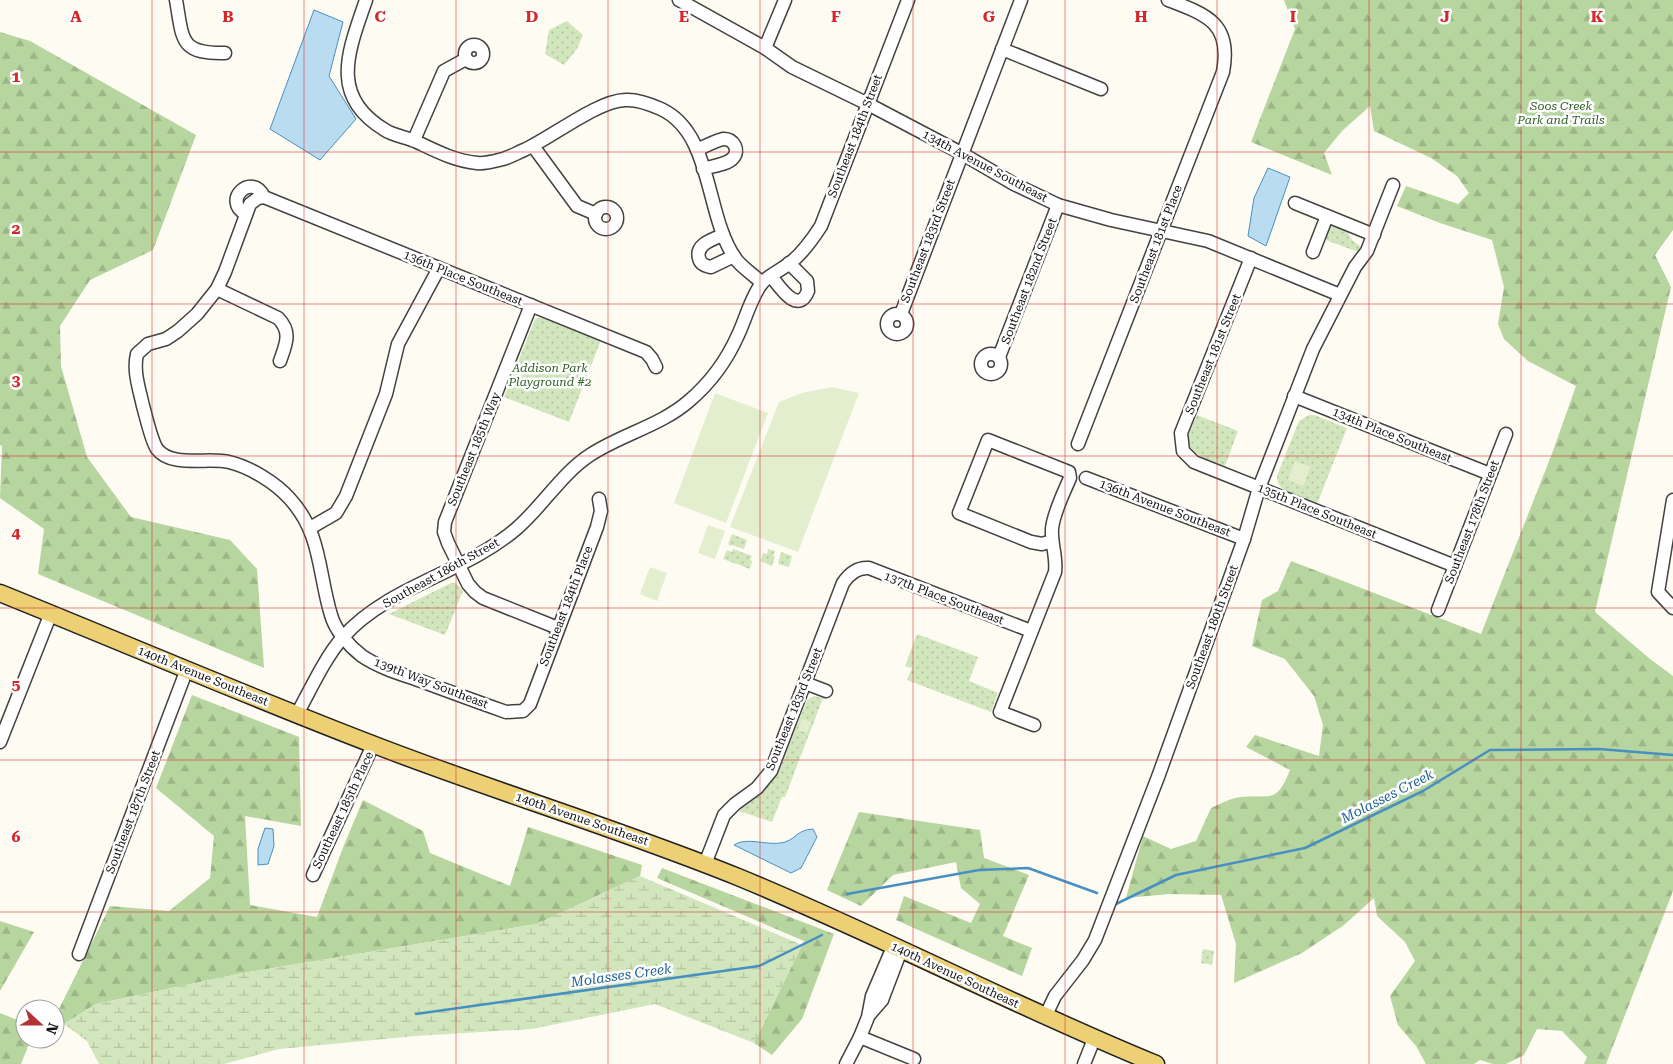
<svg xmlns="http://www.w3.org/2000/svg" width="1673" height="1064" viewBox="0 0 1673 1064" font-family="'Roboto Serif',serif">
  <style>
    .grass { fill: url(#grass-dots) }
    .forest { fill: url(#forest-firs) }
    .wetland { fill: url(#wetland-marsh) }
    .pitch { fill: #e3eecf }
    .water { fill: #badcf1; stroke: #4890c2 }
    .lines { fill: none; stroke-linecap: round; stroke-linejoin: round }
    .stream { stroke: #4890c2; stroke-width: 2.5 }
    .minor-casing { stroke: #424242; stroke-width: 15 }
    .major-casing { stroke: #202020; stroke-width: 19 }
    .minor { stroke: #fff; stroke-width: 12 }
    .major { stroke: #edd073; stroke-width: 16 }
    .grid { fill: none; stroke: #d62828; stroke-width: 1; stroke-opacity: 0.55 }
    .labels { text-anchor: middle; stroke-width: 5; stroke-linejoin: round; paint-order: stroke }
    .park-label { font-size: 12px; font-style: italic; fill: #306124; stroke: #fff }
    .street-label { font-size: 12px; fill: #0f0f0f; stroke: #fff }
    .water-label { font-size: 14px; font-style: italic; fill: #226396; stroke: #fff }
    .grid-label { font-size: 16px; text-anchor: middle; font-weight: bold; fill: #d62828; stroke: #fff; stroke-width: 5; stroke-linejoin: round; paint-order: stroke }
  </style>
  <defs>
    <pattern id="grass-dots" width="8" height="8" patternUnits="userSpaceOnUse" patternTransform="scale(1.25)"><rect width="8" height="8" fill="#d2e6bd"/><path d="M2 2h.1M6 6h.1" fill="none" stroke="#b3c4a1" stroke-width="1.8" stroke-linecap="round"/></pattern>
    <pattern id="forest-firs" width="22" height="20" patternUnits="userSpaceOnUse" patternTransform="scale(1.25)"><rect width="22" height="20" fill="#b7d59e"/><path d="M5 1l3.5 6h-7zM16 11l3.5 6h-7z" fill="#9cb687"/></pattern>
    <pattern id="wetland-marsh" width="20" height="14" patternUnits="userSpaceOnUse" patternTransform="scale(1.25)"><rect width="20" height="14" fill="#d2e6bd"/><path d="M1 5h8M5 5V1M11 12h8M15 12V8" fill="none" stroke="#b3c4a1"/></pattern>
  </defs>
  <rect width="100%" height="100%" fill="#fefbf2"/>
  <!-- grass -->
  <g class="grass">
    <path d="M567,21l16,14 -6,14 -13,16 -19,-11 4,-24z"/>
    <path d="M1328,225l19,6 5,9 8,6 -2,6 -35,-13z"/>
    <path d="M542,317l59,23 -32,82 -65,-25 31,-78z"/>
    <path d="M1197,415l41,16 -13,35c-13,-5 -38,-11 -37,-28 1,-8 6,-16 9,-23z"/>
    <path d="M1309,415h5l33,13 -30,76 -22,-8 -1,-2 -10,-3 -6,-8 -1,-7 22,-55z"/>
    <path d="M732,534l15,6 -3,9 -12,-4 -2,1 -2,-2z"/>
    <path d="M733,549l19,7 -2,4 2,1 -2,8 -27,-10 4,-9 5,2z"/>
    <path d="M768,549l7,2 -2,5h2l-3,10 -12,-5 3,-8 4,1z"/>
    <path d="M781,552l11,4 -3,11 -11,-3z"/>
    <path d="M451,583h5l7,8 -18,44 -56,-21z"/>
    <path d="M917,634l61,23 -9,24 29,12 -7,19 -84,-32 5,-12 -7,-2z"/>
    <path d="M814,696l9,2 -38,99h-3l-10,25 -33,-11c6,-6 13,-10 19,-15 8,-7 15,-16 21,-25l28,-71z"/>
    <path d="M1203,949l11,2 -2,14 -11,-2z"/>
  </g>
  <!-- forest -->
  <g class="forest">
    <path d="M1284,0h389v230l-18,25 16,32 -76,325 55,47 23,17v215l-67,173h-22l3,-7 -25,-26 -25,-2 -13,26 -18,9h-13l-13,-4 -6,4h-48l-10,-18 -18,-21 -8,-29 25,-35 -10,-19 -28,-26 -3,-18 -30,27 -42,28 -68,30 2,-39 -15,-49 -52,-1 -43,4 17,-62 28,13 25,-8 15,-33c9,-4 20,-10 30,-11 30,-3 35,8 49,-27l-44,-23 9,-12 64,21 4,-31 -9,-29 -29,-37 -33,-13 10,-46 16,-9 13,-30 190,73 72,-183 23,-65 -48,-25 -24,-22 -6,-15 6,-37 -12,-47 -52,-17 -43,-17 9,-20 52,18 11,-11 -12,-17 -26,-18 -57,-27 -4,-25 -28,25 -18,22 8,22 -81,-33 44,-113z"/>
    <path d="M0,32l30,9 166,94 -43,115 -63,30 -30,46 1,40 26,91 44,60 99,23 27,29 7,99 -226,-94 6,-45 -44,-31 2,-52 -2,-1z"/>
    <path d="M192,695l107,42 2,89 -56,-10 5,89 67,12 27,-72 19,-45 60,31 7,22 80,33 18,-59 114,38 -2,11 -103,48 -294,49 -147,31 -32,20 -7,-11 53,-107 59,5 41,-33 4,-42 -58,-48z"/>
    <path d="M859,812l121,18 4,28 45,17 -26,61 29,12 -10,28 -126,-56 8,-24 67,27 9,-19 -19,-16 -5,-26 -63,13 -32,31 -34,-16z"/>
    <path d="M662,868l172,66 -32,85 -30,36 -18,-12 50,-102 -147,-63z"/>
    <path d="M0,921l34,11 -34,59z"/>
    <path d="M0,1013l25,10v16h6l-10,25h-21z"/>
  </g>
  <!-- wetland -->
  <path class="wetland" d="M640,876l162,69 -48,98 -99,-39 -123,25 -116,7 -137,13 -55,15h-125l-12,-23 -23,-17 32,-20 147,-31 294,-49z"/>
  <!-- pitch -->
  <g class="pitch">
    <path d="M832,387l27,6 -61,159 -68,-25 49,-125 23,-9z"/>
    <path d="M715,393l53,20 -42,110 -52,-20z"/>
    <path d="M1295,461l16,6 -8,19 -15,-6z"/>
    <path d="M708,525l17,6 -10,28 -17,-6z"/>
    <path d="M650,567l17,6 -10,28 -17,-7z"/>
    <path d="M802,719l9,3 -4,11 -9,-3z"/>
  </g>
  <!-- water -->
  <g class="water">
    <path d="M314,10l29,12 -14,54 27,43 -36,41 -50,-31z"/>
    <path d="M1268,168l22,9 -24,69 -18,-10 6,-38z"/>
    <path d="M265,828l8,1 1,17 -6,18 -10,1v-16z"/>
    <path d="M813,829l4,8 -16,31 -10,5 -57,-28c14,-9 34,2 51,-3 12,-4 12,-12 28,-13z"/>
  </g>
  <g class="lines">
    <!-- stream -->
    <g class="stream">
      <path d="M847,894l132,-24 49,-2 69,25"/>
      <path d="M1116,904l60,-29 129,-27 118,-57 67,-41 109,-1 74,6"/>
      <path d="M416,1014l343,-48 63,-31"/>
    </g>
    <defs>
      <g id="minor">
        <path d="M176,0c7,39 3,54 49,53"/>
        <path d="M366,0c-17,50 -38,96 19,130 9,6 22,7 32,12 19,9 38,19 60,21 8,1 18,-2 26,-4 7,-2 14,-6 21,-9 27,-12 73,-49 101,-50 12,-1 25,4 36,9 52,24 44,106 74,149 6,9 19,17 27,25"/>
        <path d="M679,0l86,48 27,19 76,37 93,49 53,31 44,21 53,15 97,21 132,54"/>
        <circle cx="474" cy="54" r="9"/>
        <path d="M765,48l20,-48"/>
        <path d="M1002,49l99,40"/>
        <path d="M414,140l30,-69 22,-12"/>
        <path d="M533,146l44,60 19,8"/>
        <path d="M697,150c8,-4 18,-9 26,-11 11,-1 17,12 10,19 -6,7 -22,8 -30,11"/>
        <path d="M1295,203l79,32"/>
        <circle cx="606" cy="218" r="11"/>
        <path d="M246,214c-25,-13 6,-43 18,-17"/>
        <path d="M723,235c-9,4 -28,9 -24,23 1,6 6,8 12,9l23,-11"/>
        <path d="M1313,252l14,-36"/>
        <path d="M1251,258l-70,175 2,18 11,11 261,104"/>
        <path d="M771,276c8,10 27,40 37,15l-1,-10 -18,-18"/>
        <path d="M217,289l61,29c14,14 8,26 2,43"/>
        <path d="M531,305l-86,217 -1,10 4,11 20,41 7,8 8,6 75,30"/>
        <circle cx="897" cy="324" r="10"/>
        <path d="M901,314l120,-314"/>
        <circle cx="991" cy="364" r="10"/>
        <path d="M999,357l59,-152"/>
        <path d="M1294,396l196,78"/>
        <path d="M1078,444l145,-372c9,-48 -15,-57 -55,-72"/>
        <path d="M1086,478l158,61"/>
        <path d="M599,499l2,12 -4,16 -67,177 -7,7 -17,1c-28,-10 -56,-20 -85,-31 -20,-7 -41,-13 -59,-25 -13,-10 -27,-26 -31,-41 -13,-42 -9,-81 -41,-116 -14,-16 -40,-32 -61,-37 -20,-5 -58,6 -72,-13 -6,-9 -11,-33 -14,-43 -4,-18 -10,-35 -6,-52l11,-10 18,-5 12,-8 19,-17 20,-25 8,-17 25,-68 8,-6 6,-1 382,155 6,7 4,8"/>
        <path d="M1673,500l-15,92 15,16"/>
        <path d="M310,528l26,-15 10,-17 40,-102 12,-50 41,-76"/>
        <path d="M1438,610l68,-176"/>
        <path d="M805,683l21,8"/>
        <path d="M297,714c14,-25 27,-55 46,-77 45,-51 122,-64 173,-108 26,-22 45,-55 74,-74 32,-21 70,-29 99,-54 21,-18 38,-41 49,-66 8,-17 13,-38 24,-52 7,-8 19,-13 28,-20 13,-10 22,-23 31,-37l87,-226"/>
        <path d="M1034,725l-34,-13 55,-140c2,-15 -4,-28 -3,-43 1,-15 12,-37 18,-51l-1,-6 -81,-32 -29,73 72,29 11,2 10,-3"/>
        <path d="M0,742l51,-129"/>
        <path d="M705,864l19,-49 11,-11 22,-16 14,-17 72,-188c6,-9 14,-16 26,-15l162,63"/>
        <path d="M313,875l60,-130"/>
        <path d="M79,954l108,-285"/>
        <path d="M869,1015l13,-15 19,-50"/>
        <path d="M1045,1017l10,-21 28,-36 12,-20 63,-163 86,-238 15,-51 54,-139 42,-82 12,-16 26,-66"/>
        <path d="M860,1037l54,22"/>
        <path d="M846,1064l14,-27 8,-20 4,-21 21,-49"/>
        <path d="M1084,1064l10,-25"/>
      </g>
      <path id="major" d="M0,593c124,50 247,103 372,151 121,47 245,84 366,133 141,58 276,129 418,187"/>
    </defs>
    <!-- minor casing -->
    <use href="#minor" class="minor-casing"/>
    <!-- major casing -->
    <use href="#major" class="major-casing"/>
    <!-- minor -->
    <use href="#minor" class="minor"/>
    <!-- major -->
    <use href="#major" class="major"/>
  </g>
  <!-- grid -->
  <path class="grid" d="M152,0v1064M304,0v1064M456,0v1064M608,0v1064M760,0v1064M913,0v1064M1065,0v1064M1217,0v1064M1369,0v1064M1521,0v1064M0,152h1673M0,304h1673M0,456h1673M0,608h1673M0,760h1673M0,912h1673"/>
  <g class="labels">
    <!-- park labels -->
    <g class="park-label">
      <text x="1561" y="110">Soos Creek<tspan x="1561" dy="14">Park and Trails</tspan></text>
      <text x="550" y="372">Addison Park<tspan x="550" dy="14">Playground #2</tspan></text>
    </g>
    <!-- street labels -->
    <g class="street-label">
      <text transform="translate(855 136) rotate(-69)" y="4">Southeast 184th Street</text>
      <text transform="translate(985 166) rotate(28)" y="4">134th Avenue Southeast</text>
      <text transform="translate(928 241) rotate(-69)" y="4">Southeast 183rd Street</text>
      <text transform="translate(1156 244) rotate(-69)" y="4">Southeast 181st Place</text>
      <text transform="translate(463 278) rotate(22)" y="4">136th Place Southeast</text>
      <text transform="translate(1029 281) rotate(-69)" y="4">Southeast 182nd Street</text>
      <text transform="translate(1213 354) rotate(-68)" y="4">Southeast 181st Street</text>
      <text transform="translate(1392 435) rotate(22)" y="4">134th Place Southeast</text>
      <text transform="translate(474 449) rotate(-68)" y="4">Southeast 185th Way</text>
      <text transform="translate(1165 508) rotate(21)" y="4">136th Avenue Southeast</text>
      <text transform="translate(1317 511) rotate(22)" y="4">135th Place Southeast</text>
      <text transform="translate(1472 522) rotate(-69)" y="4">Southeast 178th Street</text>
      <text transform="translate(441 573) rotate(-29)" y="4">Southeast 186th Street</text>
      <text transform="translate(944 598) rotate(21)" y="4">137th Place Southeast</text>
      <text transform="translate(566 606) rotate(-69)" y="4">Southeast 184th Place</text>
      <text transform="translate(1212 627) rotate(-70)" y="4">Southeast 180th Street</text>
      <text transform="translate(203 676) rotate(22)" y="4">140th Avenue Southeast</text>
      <text transform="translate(431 683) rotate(21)" y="4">139th Way Southeast</text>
      <text transform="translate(794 709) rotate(-68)" y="4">Southeast 183rd Street</text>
      <text transform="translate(343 810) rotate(-65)" y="4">Southeast 185th Place</text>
      <text transform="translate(133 812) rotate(-69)" y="4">Southeast 187th Street</text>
      <text transform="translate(582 819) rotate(19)" y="4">140th Avenue Southeast</text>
      <text transform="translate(955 975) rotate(25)" y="4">140th Avenue Southeast</text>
    </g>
    <!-- water labels -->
    <g class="water-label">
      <text transform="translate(1387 796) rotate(-27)" y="5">Molasses Creek</text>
      <text transform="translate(621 975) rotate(-8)" y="5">Molasses Creek</text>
    </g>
  </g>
  <g class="grid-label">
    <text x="76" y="22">A</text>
    <text x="228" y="22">B</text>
    <text x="380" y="22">C</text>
    <text x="532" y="22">D</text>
    <text x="684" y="22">E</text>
    <text x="836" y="22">F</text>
    <text x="989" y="22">G</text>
    <text x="1141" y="22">H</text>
    <text x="1293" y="22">I</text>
    <text x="1445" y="22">J</text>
    <text x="1597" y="22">K</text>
    <text x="16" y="82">1</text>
    <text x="16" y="234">2</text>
    <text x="16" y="386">3</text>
    <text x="16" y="538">4</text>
    <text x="16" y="690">5</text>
    <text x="16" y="842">6</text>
  </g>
  <!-- north arrow -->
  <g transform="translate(40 1024) rotate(111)"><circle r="24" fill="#ffffff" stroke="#9f9f9f"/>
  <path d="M0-4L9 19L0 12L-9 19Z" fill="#b33238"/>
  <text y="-8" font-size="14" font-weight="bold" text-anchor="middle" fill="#0f0f0f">N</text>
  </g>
</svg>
